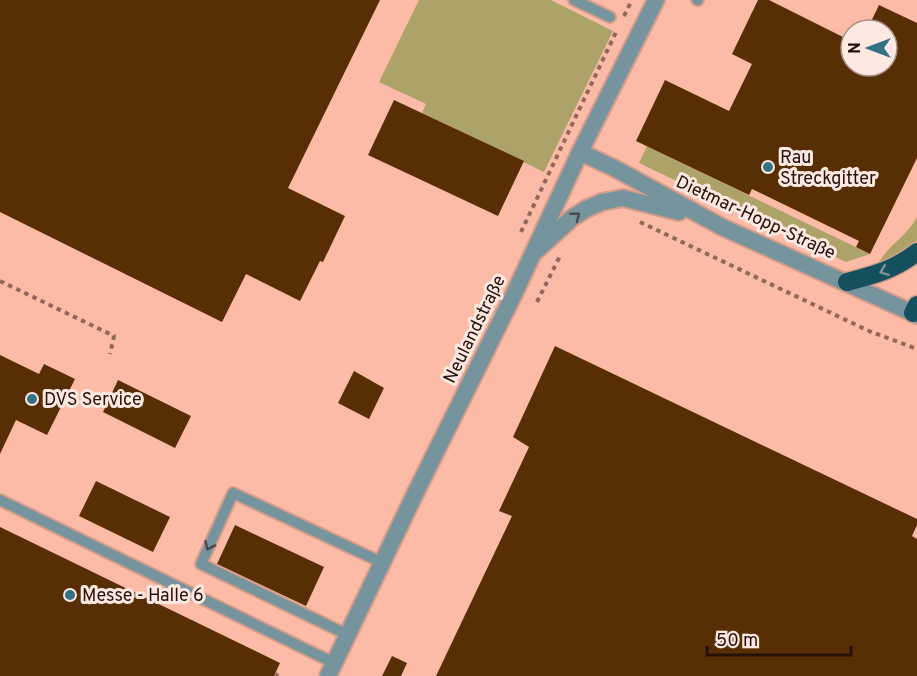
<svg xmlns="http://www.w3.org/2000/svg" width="917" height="676" viewBox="0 0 917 676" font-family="Overpass,sans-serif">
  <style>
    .green { fill: #ada267 }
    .building { fill: #582e05 }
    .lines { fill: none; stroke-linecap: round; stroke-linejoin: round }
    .service-casing { stroke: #d59c8a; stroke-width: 14 }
    .tertiary-casing { stroke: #d59c8a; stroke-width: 20 }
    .motorway-casing { stroke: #d59c8a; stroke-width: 21 }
    .path { stroke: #93685a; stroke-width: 4; stroke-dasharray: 4.5 4.5; stroke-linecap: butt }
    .service { stroke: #76949d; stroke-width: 10 }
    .tertiary { stroke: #76949d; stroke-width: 16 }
    .motorway { stroke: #15505f; stroke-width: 18 }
    .oneway { stroke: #4a4b4b }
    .oneway2 { stroke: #7d949a }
    .poi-dot { fill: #327486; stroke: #fde8e2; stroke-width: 2 }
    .labels { text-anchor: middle; stroke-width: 6; stroke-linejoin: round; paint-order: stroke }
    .poi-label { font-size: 18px; fill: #261008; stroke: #fde8e2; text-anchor: start }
    .street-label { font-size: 18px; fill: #261008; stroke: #fde8e2 }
  </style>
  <rect width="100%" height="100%" fill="#fbbba7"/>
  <!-- green -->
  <g class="green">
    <path d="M419,0h132l62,31 -69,141 -122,-59 4,-9 -47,-22z"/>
    <path d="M647,146l223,108 -24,8 -207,-99z"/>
    <path d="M917,217v23l-16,15 -23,10c7,-18 30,-29 39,-48z"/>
  </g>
  <!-- building -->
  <g class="building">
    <path d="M0,0h380l-92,188 57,28 -22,46 -3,-1 -20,40 -54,-27 -24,48 -222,-110z"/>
    <path d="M758,0h11l82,41v25h36v-36h-20l12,-25 38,18v135l-47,96 -14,-7 3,-6 -107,-52 -3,6 -113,-54 29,-61 64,31 23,-47 -20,-10z"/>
    <path d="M394,100l130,61 -26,55 -130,-61z"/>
    <path d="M555,346l362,173v6l-5,11 5,3v137h-481l76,-160 -13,-5 30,-64 -16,-10z"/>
    <path d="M0,355l39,19 5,-10 31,15 -28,56 -31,-15 -16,34z"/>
    <path d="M354,371l30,17 -15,31 -31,-16z"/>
    <path d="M118,380l73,36 -16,32 -72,-36z"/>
    <path d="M96,481l74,36 -17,35 -74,-36z"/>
    <path d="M235,525l89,42 -18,39 -89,-42z"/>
    <path d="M0,527l280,136 -6,13h-274z"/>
    <path d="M392,656l15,7 -6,13h-19z"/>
  </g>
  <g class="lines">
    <defs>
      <g id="service">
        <path d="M574,0l36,17"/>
        <path d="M697,0h1"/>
        <path d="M0,500l334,163"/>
        <path d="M348,635l-147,-71 32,-71 150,70"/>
      </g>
      <g id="tertiary">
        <path d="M580,152l36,17 106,58 195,88"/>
        <path d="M537,250l35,-32 14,-9 16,-7 21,-4 56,14"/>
        <path d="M328,676l86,-180 101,-204 65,-140 76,-152"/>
      </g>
      <g id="motorway">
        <path d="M847,282c27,-7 47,-12 70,-30"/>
        <path d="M913,313l4,-8"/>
      </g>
    </defs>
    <!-- service casing -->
    <use href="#service" class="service-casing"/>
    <!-- tertiary casing -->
    <use href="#tertiary" class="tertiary-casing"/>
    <!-- motorway casing -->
    <use href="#motorway" class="motorway-casing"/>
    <!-- path -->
    <g class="path">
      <path d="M624,16l8,-16"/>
      <path d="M640,222l229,109 48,18"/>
      <path d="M521,232l96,-202"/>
      <path d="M0,281l114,55 -4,18"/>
      <path d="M537,302l24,-48"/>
      <path d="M275,674l3,2"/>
    </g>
    <!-- service -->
    <use href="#service" class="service"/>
    <!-- tertiary -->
    <use href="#tertiary" class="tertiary"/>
    <!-- motorway -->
    <use href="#motorway" class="motorway"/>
  </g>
  <!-- one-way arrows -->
  <defs><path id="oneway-chevron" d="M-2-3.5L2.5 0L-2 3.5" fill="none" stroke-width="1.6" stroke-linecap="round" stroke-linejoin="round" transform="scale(1.5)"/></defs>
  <g class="oneway">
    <use href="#oneway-chevron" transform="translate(576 216) rotate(-38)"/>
    <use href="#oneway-chevron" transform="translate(209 546) rotate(114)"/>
  </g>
  <use class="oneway2" href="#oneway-chevron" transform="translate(884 271) rotate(159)"/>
  <!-- markers -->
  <g class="poi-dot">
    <circle cx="768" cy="167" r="6"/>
    <circle cx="32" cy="399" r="6"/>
    <circle cx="70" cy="595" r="6"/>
  </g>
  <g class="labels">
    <!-- poi labels -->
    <g class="poi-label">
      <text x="780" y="163">Rau<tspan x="780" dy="21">Streckgitter</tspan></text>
      <text x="44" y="405">DVS Service</text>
      <text x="82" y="601">Messe - Halle 6</text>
    </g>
    <!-- street labels -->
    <g class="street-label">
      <text transform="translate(756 217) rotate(25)" y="6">Dietmar-Hopp-Straße</text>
      <text transform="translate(474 329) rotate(-64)" y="6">Neulandstraße</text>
    </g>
  </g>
  <!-- north arrow -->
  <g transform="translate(869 48) rotate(270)"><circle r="28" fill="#fde8e2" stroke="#a7928b" stroke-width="1.5"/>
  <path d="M0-4.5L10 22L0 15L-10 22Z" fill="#327486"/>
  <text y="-9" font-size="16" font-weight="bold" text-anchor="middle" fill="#261008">N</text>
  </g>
  <!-- scale -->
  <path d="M707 646v9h144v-9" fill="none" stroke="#261008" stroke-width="3"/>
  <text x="716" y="646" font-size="18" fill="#261008" stroke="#fde8e2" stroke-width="4.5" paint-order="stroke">50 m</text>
</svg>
